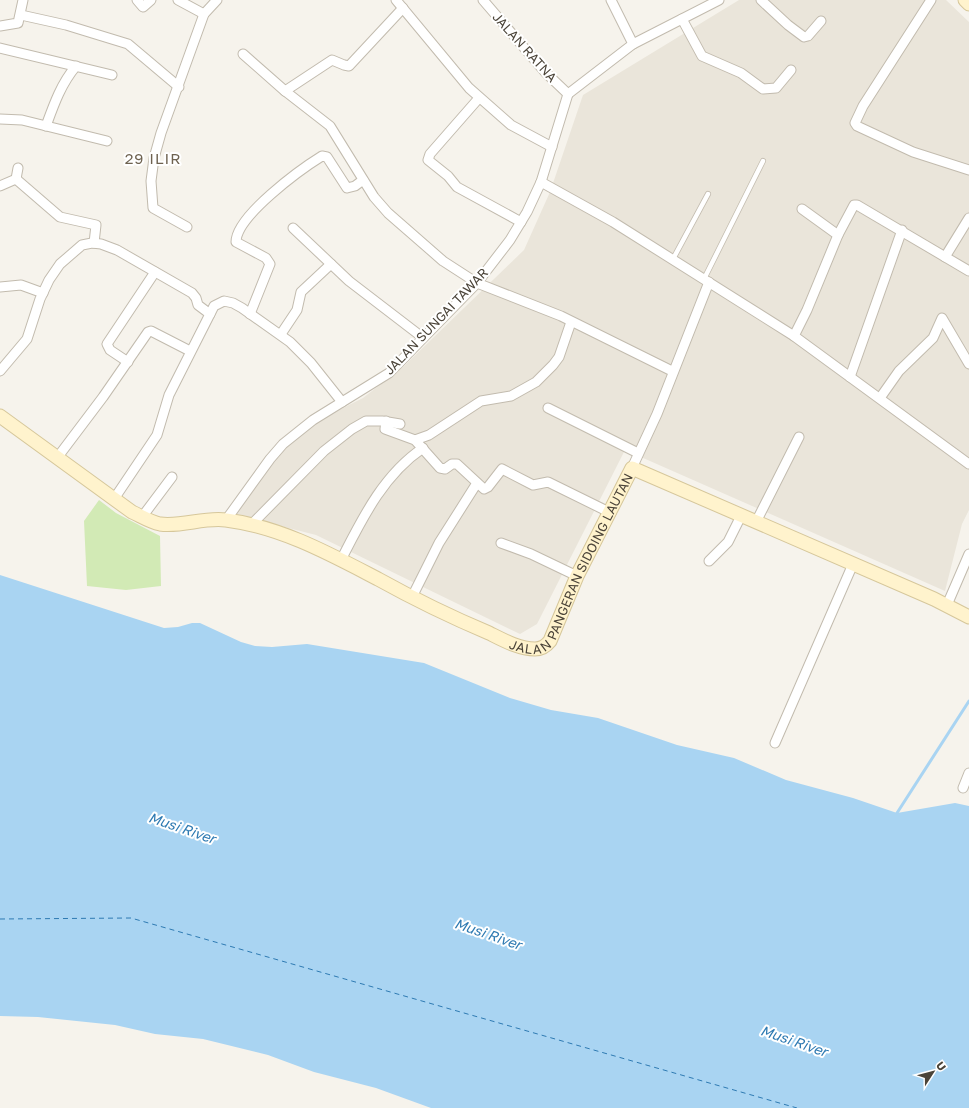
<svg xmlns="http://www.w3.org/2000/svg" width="969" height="1108" viewBox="0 0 969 1108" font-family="'Golos Text',sans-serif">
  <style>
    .residential { fill: #eae5da }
    .green { fill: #d2eab5 }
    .water { fill: #a9d4f2 }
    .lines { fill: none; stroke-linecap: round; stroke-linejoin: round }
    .stream { stroke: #a9d4f2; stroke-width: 3 }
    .ferry { stroke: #2e7ab2; stroke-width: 1; stroke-dasharray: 5 4; stroke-linecap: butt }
    .lane-casing { stroke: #c2bbae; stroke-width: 6 }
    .street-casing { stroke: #c2bbae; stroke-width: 11 }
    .secondary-casing { stroke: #d6c79b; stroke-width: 15 }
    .lane { stroke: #fff; stroke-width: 4.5 }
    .street { stroke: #fff; stroke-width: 9 }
    .secondary { stroke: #fff3cd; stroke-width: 13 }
    .labels { text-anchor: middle; stroke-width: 4; stroke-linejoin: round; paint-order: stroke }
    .street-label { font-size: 13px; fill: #4b4439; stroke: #fff }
    .water-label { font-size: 14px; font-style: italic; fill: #2e7ab2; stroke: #fff }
    .quarter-label { font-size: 15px; letter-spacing: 1px; fill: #6e6250; stroke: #fff }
  </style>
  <rect width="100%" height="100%" fill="#f6f3ec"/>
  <!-- residential -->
  <path class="residential" d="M739,0h207l23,22v488l-7,14 -17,67 -320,-141 -88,174 -17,10 -204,-99 -83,-21 56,-73 32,-22 42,-21 41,-32 120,-116 26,-58 33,-97z"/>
  <!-- green -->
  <path class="green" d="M99,500l17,13 44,23 1,50 -35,4 -39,-4 -3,-65z"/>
  <!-- water -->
  <path class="water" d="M0,575l164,53 14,-1 14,-4h8l41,19 14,4 17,1 35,-3 117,19 86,35 41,12 47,8 79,27 57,13 52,22 67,18 44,15 58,-10 14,3v302h-538l-55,-20 -62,-16 -46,-17 -65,-16 -48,-5 -40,-9 -77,-8 -38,-1z"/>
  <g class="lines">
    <!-- stream -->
    <path class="stream" d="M897,813l72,-112"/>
    <!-- ferry -->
    <path class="ferry" d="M0,919l131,-1 666,190"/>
    <defs>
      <g id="lane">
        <path d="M673,259l35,-65"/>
        <path d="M704,279l59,-118"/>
      </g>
      <g id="street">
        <path d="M137,0l6,7 8,-7"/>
        <path d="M178,0l26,14"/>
        <path d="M396,0l73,88 42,37 41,22"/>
        <path d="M483,0l62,72 23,22"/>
        <path d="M611,0l22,44"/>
        <path d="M761,0l27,25 16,12 4,-1 13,-15"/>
        <path d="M931,0l-68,106 -8,17 2,3 56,26 56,18"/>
        <path d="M21,15l45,10 62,19 51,43"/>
        <path d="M682,19l20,37 39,17 22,16 13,-1 15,-18"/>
        <path d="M0,26l18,-3 5,-23"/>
        <path d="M0,48l112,27"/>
        <path d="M243,54l42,37 47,-31 12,5 5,1 54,-58"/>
        <path d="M285,91l45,35 44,71 14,16 55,48 34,22 84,33 111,55"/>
        <path d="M568,94l65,-50 86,-44"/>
        <path d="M479,98l-49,56 -2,6 20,16 9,11 64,35"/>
        <path d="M0,119l22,1 85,21"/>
        <path d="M46,126c8,-22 15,-42 30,-60"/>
        <path d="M16,179l44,38 36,8 -2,18"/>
        <path d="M541,182l72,40 181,114 175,128"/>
        <path d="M0,186l16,-7 2,-11"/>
        <path d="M187,227l-34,-19 -2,-27 3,-23 7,-25 43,-119 13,-14"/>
        <path d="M293,228l56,53 73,56"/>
        <path d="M838,235l16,-30h3l112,66"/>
        <path d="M945,257l24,-39"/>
        <path d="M0,287l21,-2 22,8"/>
        <path d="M250,314l20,-50 -4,-6 -30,-16c0,-26 65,-73 86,-86l5,1 20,31 8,-2 8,-6"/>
        <path d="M281,334l16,-24 4,-18 30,-28"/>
        <path d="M794,336l13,-26 31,-75 -36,-26"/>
        <path d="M128,362l-18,-12 -3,-6 48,-72"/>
        <path d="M0,371l27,-32 13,-40 9,-19 11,-16 22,-19 10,-2 9,1 16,6 75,43 4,5 2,7 12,9 4,-8 10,-5 9,2 9,5 48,34 21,21 31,39"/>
        <path d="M850,377l52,-147"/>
        <path d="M880,398l19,-27 34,-33 9,-20 27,46"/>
        <path d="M548,408l90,45"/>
        <path d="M386,421l-1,8 30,11 25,28 5,1 7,-5h5l27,25 4,-2 14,-18 31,16 15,-3 63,31"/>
        <path d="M415,440l14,-5 52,-34 30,-5 25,-14 17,-17 6,-8 12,-35"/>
        <path d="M57,458l46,-61 45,-65 3,-1 39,20"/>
        <path d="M632,468l25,-54 52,-132"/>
        <path d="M114,499l43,-64 12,-40 41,-81"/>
        <path d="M142,517l30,-40"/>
        <path d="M226,520l44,-61 13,-15 30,-24 76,-47 88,-90 33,-43 17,-28 14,-30 27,-88"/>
        <path d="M756,522l43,-85"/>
        <path d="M251,525l73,-74 28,-22 14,-8h16l18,3"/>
        <path d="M501,543l30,11 46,22"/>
        <path d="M341,560c21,-41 42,-85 82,-112"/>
        <path d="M709,561l19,-19 13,-26"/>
        <path d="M412,597l27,-54 38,-60"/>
        <path d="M947,605l22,-51"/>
        <path d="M775,743l78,-179"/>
        <path d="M963,788l6,-15"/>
      </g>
      <g id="secondary">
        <path d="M965,0l4,4"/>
        <path id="s1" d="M0,416l132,96c9,4 18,10 28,12 22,3 44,-7 66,-4 55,7 104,34 152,59 36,20 73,38 111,54 14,7 30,16 46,16 6,0 11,-3 15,-8l27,-65 55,-108 302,131 35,18"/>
      </g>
    </defs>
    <!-- lane casing -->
    <use href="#lane" class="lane-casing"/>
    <!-- street casing -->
    <use href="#street" class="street-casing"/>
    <!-- secondary casing -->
    <use href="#secondary" class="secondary-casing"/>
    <!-- lane -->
    <use href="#lane" class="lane"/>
    <!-- street -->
    <use href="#street" class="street"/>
    <!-- secondary -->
    <use href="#secondary" class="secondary"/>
  </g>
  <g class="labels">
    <!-- street labels -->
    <g class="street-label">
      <text transform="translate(525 47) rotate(48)" y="5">JALAN RATNA</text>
      <text transform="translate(436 321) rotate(-46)" y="5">JALAN SUNGAI TAWAR</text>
      <text dy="5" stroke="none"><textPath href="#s1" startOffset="685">JALAN PANGERAN SIDOING LAUTAN</textPath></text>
    </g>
    <!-- water labels -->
    <g class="water-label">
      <text transform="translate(182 828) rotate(19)" y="5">Musi River</text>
      <text transform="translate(488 934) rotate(19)" y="5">Musi River</text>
      <text transform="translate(794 1041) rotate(19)" y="5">Musi River</text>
    </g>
    <!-- quarter labels -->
    <g class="quarter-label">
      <text x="153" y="164">29 ILIR</text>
    </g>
  </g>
  <!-- north arrow -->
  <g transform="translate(933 1072) rotate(54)" stroke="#ffffff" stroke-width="3" paint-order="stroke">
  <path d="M0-3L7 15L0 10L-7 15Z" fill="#4b4439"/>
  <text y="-6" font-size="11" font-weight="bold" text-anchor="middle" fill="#4b4439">U</text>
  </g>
</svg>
